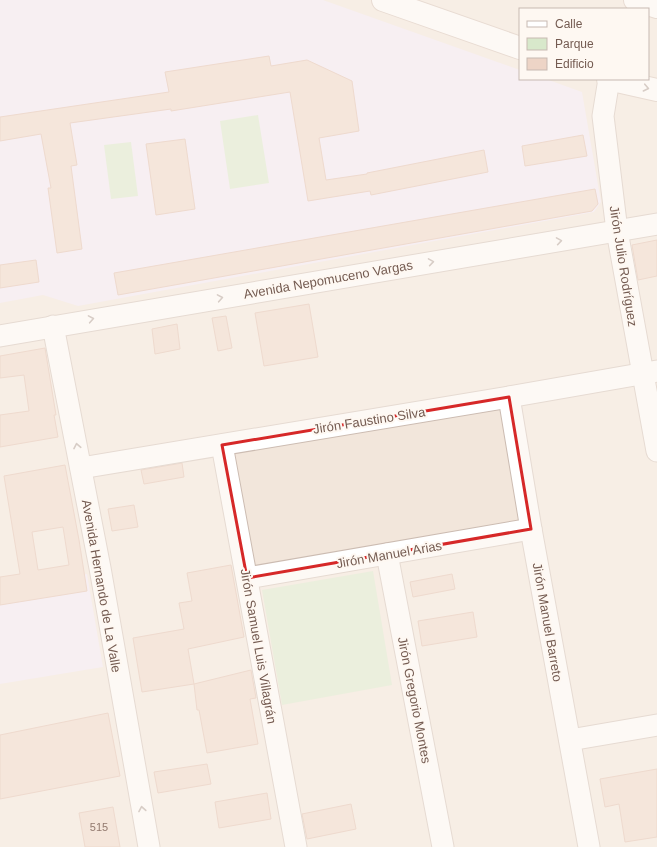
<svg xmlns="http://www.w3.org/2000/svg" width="657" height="847" viewBox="0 0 657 847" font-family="Helvetica,sans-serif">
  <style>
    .residential { fill: #f2e6db; fill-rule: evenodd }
    .education { fill: #f1e8f8 }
    .green { fill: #d8e8cb }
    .building { fill: #edd4c6; stroke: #debaa8; fill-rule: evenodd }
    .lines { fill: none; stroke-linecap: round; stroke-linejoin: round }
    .minor-casing { stroke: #ccbcb2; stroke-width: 23 }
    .secondary-casing { stroke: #d1beb3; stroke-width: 24 }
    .minor { stroke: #fff; stroke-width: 21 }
    .secondary { stroke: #fff; stroke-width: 22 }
    .oneway { stroke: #ac9d97 }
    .marked { fill: none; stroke: #d62828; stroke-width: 3; stroke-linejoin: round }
    .labels { text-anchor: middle; stroke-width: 4; stroke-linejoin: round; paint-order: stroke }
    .number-label { font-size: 11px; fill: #92796e }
    .street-label { font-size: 13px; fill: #745b51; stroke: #fef8f2 }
  </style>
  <rect width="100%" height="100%" fill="#fbf4ec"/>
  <!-- residential -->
  <path class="residential" d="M0,0h657v847h-657zM520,9h128v70h-128z"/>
  <!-- education -->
  <g class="education">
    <path d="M0,0h323l197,70v9h26l36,13 19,110 -7,10 -516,94 -35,-11 -43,8z"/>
    <path d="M87,574l16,93 -103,17v-96z"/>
  </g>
  <!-- green -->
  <g class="green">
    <path d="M258,115l11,68 -39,6 -10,-68z"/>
    <path d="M131,142l7,54 -27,3 -7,-54z"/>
    <path d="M373,571l19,114 -110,20 -20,-115z"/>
  </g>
  <!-- building -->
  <g class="building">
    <path d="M269,56l2,10 36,-6 45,21 7,50 -40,7 7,42 41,-6v-1l117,-23 4,22 -117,23 -1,-4 -62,10 -18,-109 -119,19v-2l-101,14 7,42 -6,1 11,83 -25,4 -9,-65h3l-10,-54 -41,7v-24l169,-25 -4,-20z"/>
    <path d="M583,135l4,21 -62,10 -3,-20z"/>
    <path d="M185,139l10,70 -39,6 -10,-71z"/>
    <path d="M595,189l3,15 -6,7 -474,84 -4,-22z"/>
    <path d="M657,240v36l-19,4 -6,-35z"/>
    <path d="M36,260l3,22 -39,6v-23z"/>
    <path d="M309,304l9,53 -54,9 -9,-53z"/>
    <path d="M226,316l6,32 -14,3 -6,-33z"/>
    <path d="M177,324l3,25 -25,5 -3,-25z"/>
    <path d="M45,348l11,67h-2l4,22 -58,10v-32l29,-4 -5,-36 -24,3v-22z"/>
    <path d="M182,463l2,14 -40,7 -3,-14z"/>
    <path d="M65,465l14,75 8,51 -87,14v-28l20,-3 -16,-98zM63,527l6,38 -31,5 -6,-38z"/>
    <path d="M134,505l4,22 -26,4 -4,-22z"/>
    <path d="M231,565l13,72 -56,12 6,35 -52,8 -9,-54 51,-9 -5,-26 13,-2 -5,-28z"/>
    <path d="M452,574l3,15 -42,8 -3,-15z"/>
    <path d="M473,612l4,25 -55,9 -4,-25z"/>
    <path d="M251,670l5,28 -6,1 8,45 -51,9 -8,-43h-2l-3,-26z"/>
    <path d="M108,713l12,63 -120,23v-64z"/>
    <path d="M207,764l4,20 -53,9 -4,-21z"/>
    <path d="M657,769v68l-32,5 -6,-38 -14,3 -5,-28z"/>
    <path d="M267,793l4,26 -52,9 -4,-26z"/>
    <path d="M351,804l5,25 -49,10 -5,-25z"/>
    <path d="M113,807l7,40h-35l-6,-34z"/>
  </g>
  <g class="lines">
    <defs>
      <g id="minor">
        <path d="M609,79l-6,37 14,115 40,220"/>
        <path d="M53,326l47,242 49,279"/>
        <path d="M0,336l657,-112"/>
        <path d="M509,397l22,132 58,318"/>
        <path d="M222,445l74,402"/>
        <path d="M81,468l428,-71 148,-26"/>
        <path d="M387,554l56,293"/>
        <path d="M247,578l284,-49"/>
        <path d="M570,740l87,-15"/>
      </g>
      <g id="secondary">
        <path d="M383,0l137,48"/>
        <path d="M635,0l22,7"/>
        <path d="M608,79l49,11"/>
      </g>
    </defs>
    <!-- minor casing -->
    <use href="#minor" class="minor-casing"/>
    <!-- secondary casing -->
    <use href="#secondary" class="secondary-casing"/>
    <!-- minor -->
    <use href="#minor" class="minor"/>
    <!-- secondary -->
    <use href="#secondary" class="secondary"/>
  </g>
  <!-- one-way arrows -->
  <defs><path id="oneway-chevron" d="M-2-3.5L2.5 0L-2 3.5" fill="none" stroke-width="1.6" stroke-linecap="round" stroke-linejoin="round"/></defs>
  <g class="oneway">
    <use href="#oneway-chevron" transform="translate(646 88) rotate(12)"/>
    <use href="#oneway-chevron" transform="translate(559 241) rotate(-9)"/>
    <use href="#oneway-chevron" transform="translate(431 262) rotate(-9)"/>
    <use href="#oneway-chevron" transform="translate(220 298) rotate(-10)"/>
    <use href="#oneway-chevron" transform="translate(91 319) rotate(-10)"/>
    <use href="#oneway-chevron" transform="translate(77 446) rotate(-101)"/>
    <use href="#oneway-chevron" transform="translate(142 809) rotate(-100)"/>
  </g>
  <!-- marked area -->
  <path d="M0 0H657V847H0ZM509,397l22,132 -284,49 -25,-133z" fill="#fbf4ec" fill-opacity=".55" fill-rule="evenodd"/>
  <path class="marked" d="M509,397l22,132 -284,49 -25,-133z"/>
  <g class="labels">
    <!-- number labels -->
    <g class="number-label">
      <text x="99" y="831">515</text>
    </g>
    <!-- street labels -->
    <g class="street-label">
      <text transform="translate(624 266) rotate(81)" y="5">Jirón Julio Rodríguez</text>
      <text transform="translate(328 279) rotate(-10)" y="5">Avenida Nepomuceno Vargas</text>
      <text transform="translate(369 420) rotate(-9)" y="5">Jirón Faustino Silva</text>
      <text transform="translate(389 554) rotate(-10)" y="5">Jirón Manuel Arias</text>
      <text transform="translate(102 586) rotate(80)" y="5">Avenida Hernando de La Valle</text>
      <text transform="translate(548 622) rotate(80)" y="5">Jirón Manuel Barreto</text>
      <text transform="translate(259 646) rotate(80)" y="5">Jirón Samuel Luis Villagrán</text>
      <text transform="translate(415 700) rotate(79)" y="5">Jirón Gregorio Montes</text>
    </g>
  </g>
  <!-- legend -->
  <rect x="519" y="8" width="130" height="72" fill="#fef8f2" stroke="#c7b9b2"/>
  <rect x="527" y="21" width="20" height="6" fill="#ffffff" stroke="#c7b9b2"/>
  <text x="555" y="28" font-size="12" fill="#745b51">Calle</text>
  <rect x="527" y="38" width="20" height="12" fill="#d8e8cb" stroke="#c7b9b2"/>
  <text x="555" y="48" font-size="12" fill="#745b51">Parque</text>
  <rect x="527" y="58" width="20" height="12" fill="#edd4c6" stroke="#c7b9b2"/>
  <text x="555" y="68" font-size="12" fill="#745b51">Edificio</text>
</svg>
